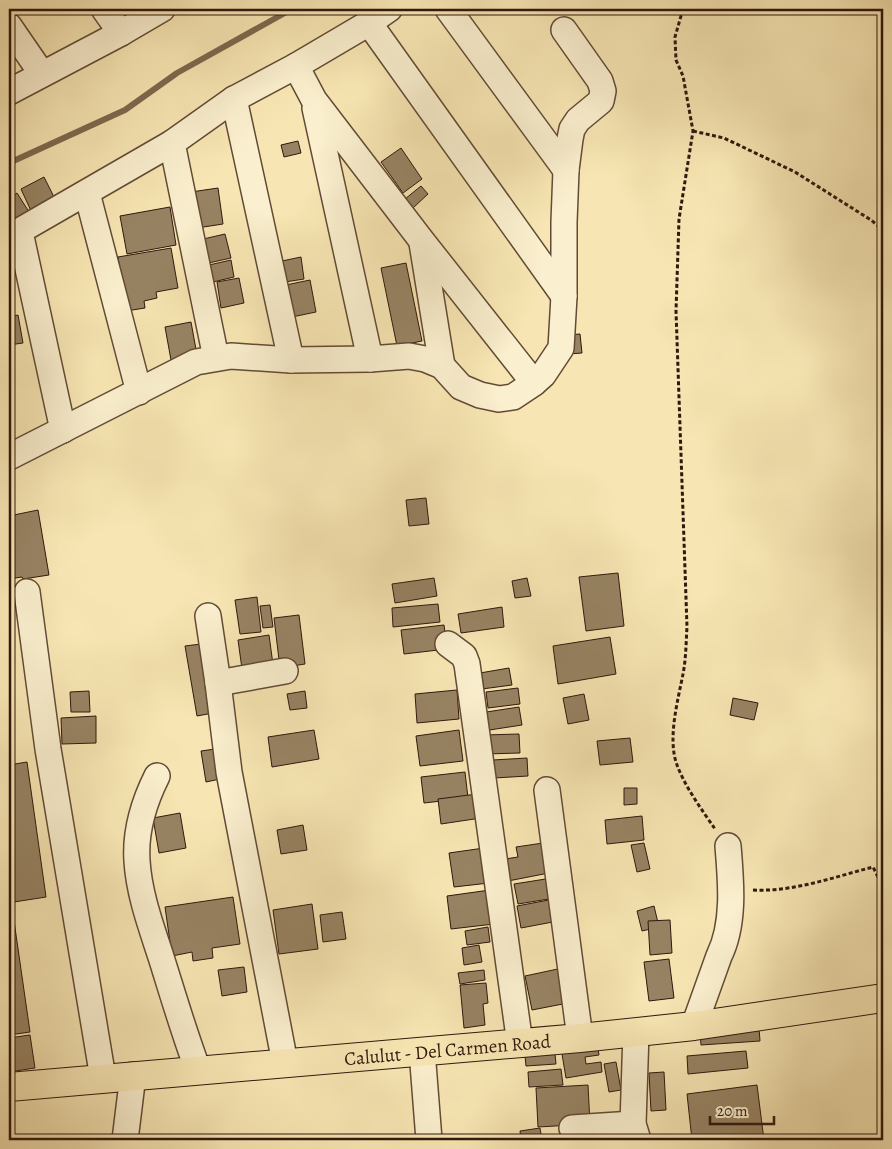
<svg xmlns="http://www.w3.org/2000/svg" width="892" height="1149" viewBox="0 0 892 1149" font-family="Alegreya,serif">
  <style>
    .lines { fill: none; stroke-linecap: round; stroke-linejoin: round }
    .stream { stroke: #7f694f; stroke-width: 6 }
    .building { fill: #978363; stroke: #30170d }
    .minor-casing { stroke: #624b36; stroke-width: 28 }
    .major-casing { stroke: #30170d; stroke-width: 30 }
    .path { stroke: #30170d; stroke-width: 3; stroke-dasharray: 4 2.5; stroke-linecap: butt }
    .minor { stroke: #faefce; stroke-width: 25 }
    .major { stroke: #f7e6b3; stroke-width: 28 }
    .labels { text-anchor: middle; stroke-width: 4; stroke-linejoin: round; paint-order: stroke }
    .street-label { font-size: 19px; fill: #30170d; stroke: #faefce }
  </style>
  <rect width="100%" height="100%" fill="#f7e6b3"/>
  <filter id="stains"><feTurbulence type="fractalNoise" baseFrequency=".004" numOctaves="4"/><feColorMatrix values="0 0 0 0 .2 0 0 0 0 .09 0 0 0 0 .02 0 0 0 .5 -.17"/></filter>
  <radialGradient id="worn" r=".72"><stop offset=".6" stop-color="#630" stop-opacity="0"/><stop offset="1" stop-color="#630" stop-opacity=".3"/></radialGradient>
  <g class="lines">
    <!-- stream -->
    <path class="stream" d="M9,163l116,-53 52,-37 115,-64"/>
  </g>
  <!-- building -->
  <g class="building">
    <path d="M298,141l3,12 -17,4 -3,-12z"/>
    <path d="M401,148l21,31 -19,14 -22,-31z"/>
    <path d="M44,177l12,24 -24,12 -11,-24z"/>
    <path d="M421,186l7,8 -15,14 -8,-9z"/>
    <path d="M218,188l5,36 -26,4 -6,-36z"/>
    <path d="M17,193l14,22 -22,9v-25z"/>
    <path d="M170,207l6,38 -49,9 -7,-38z"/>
    <path d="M225,234l6,24 -27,6 -5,-24z"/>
    <path d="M171,248l7,40 -22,4 1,6 -13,3 1,7 -19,3 -8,-54z"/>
    <path d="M301,257l3,22 -19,3 -3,-21z"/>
    <path d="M231,260l3,17 -21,5 -4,-17z"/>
    <path d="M406,263l16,78 -25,5 -16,-78z"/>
    <path d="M239,278l5,25 -23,5 -4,-26z"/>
    <path d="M310,280l6,32 -24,5 -6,-32z"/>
    <path d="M18,315l5,28 -14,2v-28z"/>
    <path d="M191,322l6,33 -26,5 -6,-33z"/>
    <path d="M580,334l2,19 -14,1 -1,-19z"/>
    <path d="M426,498l3,26 -20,2 -3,-26z"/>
    <path d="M38,510l11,65 -26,4 -1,-2 -13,2v-63z"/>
    <path d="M618,573l6,53 -38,5 -7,-54z"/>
    <path d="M434,578l3,18 -42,7 -3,-19z"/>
    <path d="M527,578l4,18 -16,2 -3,-17z"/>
    <path d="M257,597l4,35 -21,2 -5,-34z"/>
    <path d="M438,604l2,18 -47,5 -1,-19z"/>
    <path d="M270,605l3,22 -10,1 -3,-22z"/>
    <path d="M502,607l2,20 -43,6 -3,-19z"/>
    <path d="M299,615l6,49 -25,4 -6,-50z"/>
    <path d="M444,625l3,24 -43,5 -3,-24z"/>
    <path d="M269,635l5,37 -31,4 -5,-36z"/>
    <path d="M610,637l6,37 -58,10 -5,-38z"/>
    <path d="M201,644l12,69 -16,3 -12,-70z"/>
    <path d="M509,668l3,17 -30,4 -2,-16z"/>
    <path d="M518,688l2,16 -32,4 -2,-16z"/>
    <path d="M457,690l2,29 -42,4 -2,-29z"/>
    <path d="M89,691l1,21h-19l-1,-20z"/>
    <path d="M305,691l2,17 -17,2 -3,-16z"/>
    <path d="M584,694l5,26 -21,4 -5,-26z"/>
    <path d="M733,698l25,5 -4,17 -24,-5z"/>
    <path d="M519,707l3,18 -39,6 -3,-18z"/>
    <path d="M96,716v27l-34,1 -1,-26z"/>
    <path d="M314,730l5,29 -47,8 -4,-30z"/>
    <path d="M459,730l4,31 -43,5 -4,-30z"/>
    <path d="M519,734l1,19 -35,1 -1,-19z"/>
    <path d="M630,738l3,24 -33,3 -3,-24z"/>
    <path d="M215,749l5,30 -14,3 -5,-31z"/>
    <path d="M527,758l1,18 -34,2 -1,-18z"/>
    <path d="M27,762l19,135 -32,5 -5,-37v-100z"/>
    <path d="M465,772l3,26 -44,5 -3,-26z"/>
    <path d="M624,788h13v16l-13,1z"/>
    <path d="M477,794l4,24 -40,6 -3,-25z"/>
    <path d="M180,813l6,35 -27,5 -6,-35z"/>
    <path d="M642,816l2,24 -37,4 -2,-24z"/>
    <path d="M303,825l4,25 -26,4 -4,-24z"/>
    <path d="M550,842l4,30 -46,9 -3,-22 13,-2 -2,-10z"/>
    <path d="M644,843l6,26 -13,3 -6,-27z"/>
    <path d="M484,848l5,35 -35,4 -5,-34z"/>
    <path d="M552,878l3,20 -37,6 -4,-20z"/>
    <path d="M9,886l21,146 -21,3z"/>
    <path d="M490,890l4,34 -43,5 -4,-33z"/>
    <path d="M233,897l7,47 -28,4 1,10 -20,3 -1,-9 -20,4 -7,-49z"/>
    <path d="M554,899l4,22 -37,7 -4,-22z"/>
    <path d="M312,904l6,45 -39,5 -6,-44z"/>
    <path d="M654,906l5,21 -17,4 -5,-20z"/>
    <path d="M342,912l4,27 -23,3 -3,-27z"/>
    <path d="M670,920l2,33 -22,2 -2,-34z"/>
    <path d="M488,927l2,15 -23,3 -2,-14z"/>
    <path d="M479,945l3,17 -18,3 -2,-17z"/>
    <path d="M669,959l5,39 -25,3 -5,-39z"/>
    <path d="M244,967l3,25 -25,4 -4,-26z"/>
    <path d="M567,967l6,35 -41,8 -7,-34z"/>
    <path d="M484,970l1,10 -25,4 -2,-11z"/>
    <path d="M486,983l2,20 -5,1 2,21 -21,3 -4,-43z"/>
    <path d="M759,1028l1,13 -59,4 -1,-13z"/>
    <path d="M30,1035l5,33 -26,4v-34z"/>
    <path d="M597,1042l2,13 -14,2 1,7 15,-2 1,10 -36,6 -5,-30z"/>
    <path d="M746,1051l2,17 -60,6 -1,-18z"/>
    <path d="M555,1054l1,10 -30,2 -1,-10z"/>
    <path d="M616,1062l5,28 -12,2 -5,-28z"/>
    <path d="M561,1069l2,16 -34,2 -1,-15z"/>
    <path d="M664,1072l2,38 -15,1 -2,-38z"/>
    <path d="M588,1085l2,39 -52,3 -2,-39z"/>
    <path d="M757,1085l7,55h-72l-5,-46z"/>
    <path d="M540,1128l2,12h-21l-1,-9z"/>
  </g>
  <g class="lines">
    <defs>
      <g id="minor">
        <path d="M104,9l17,24"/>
        <path d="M448,9l118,161"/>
        <path d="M369,23l195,273"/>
        <path d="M9,26l33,48"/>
        <path d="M296,66l18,34 108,141 112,142"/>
        <path d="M9,92l112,-59 41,-24"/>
        <path d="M234,99l57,261"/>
        <path d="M315,108l55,251"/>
        <path d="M172,143l44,215"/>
        <path d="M87,193l52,199"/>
        <path d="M20,232l43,198"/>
        <path d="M9,237l163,-94 62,-44 62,-33 73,-43 20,-14"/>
        <path d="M422,243l20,123"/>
        <path d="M9,457l187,-95 35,-6 60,4 79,-1 39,-3 16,3 17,7 19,21 19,8 19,4 14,-2 21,-14 9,-8 18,-27 3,-52v-74l2,-52 4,-31 2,-10 6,-9 23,-19 2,-10 -3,-10 -36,-51"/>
        <path d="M27,592l21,157 55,329"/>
        <path d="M208,616l10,67 11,89 56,291"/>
        <path d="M448,644l16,12 3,8 53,380"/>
        <path d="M218,683l67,-12"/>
        <path d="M157,776c-13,26 -22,56 -20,85 2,33 14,65 24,96 12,38 23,76 37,113"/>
        <path d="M547,790l33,248"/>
        <path d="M694,1026l25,-70c16,-32 12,-75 9,-110"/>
        <path d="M636,1032l-3,92 5,16"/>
        <path d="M422,1051l7,89"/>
        <path d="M572,1128l61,-4"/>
        <path d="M125,1140l8,-65"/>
      </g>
      <g id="major">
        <path id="s1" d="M9,1087l571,-49 114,-12 189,-28"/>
      </g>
    </defs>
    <!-- minor casing -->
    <use href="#minor" class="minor-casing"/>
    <!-- major casing -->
    <use href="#major" class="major-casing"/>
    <!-- path -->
    <g class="path">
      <path d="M683,9l-8,28 1,23 7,16 10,55 -14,88 -3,92 11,316c-1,16 -1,32 -4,47 -5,26 -15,62 -7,88 7,22 26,48 39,67"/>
      <path d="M693,131l31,7 71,34 76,48 12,10"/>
      <path d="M753,890c41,2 81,-13 120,-23l10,20"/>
    </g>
    <!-- minor -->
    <use href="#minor" class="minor"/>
    <!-- major -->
    <use href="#major" class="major"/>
  </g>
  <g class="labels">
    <!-- street labels -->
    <g class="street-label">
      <text dy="7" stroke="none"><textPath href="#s1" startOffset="440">Calulut - Del Carmen Road</textPath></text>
    </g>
  </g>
  <!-- margin -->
  <rect width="892" height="1149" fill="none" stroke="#f7e6b3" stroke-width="30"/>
  <rect x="10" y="10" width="872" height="1129" fill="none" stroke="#30170d" stroke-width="2.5"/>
  <rect x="15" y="15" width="862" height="1119" fill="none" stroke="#30170d"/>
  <!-- scale -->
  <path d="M710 1116v8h64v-8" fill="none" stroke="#30170d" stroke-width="2.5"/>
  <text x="717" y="1116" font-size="15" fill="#30170d" stroke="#faefce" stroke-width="4" paint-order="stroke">20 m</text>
  <rect width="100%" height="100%" filter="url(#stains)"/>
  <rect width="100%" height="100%" fill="url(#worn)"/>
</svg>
